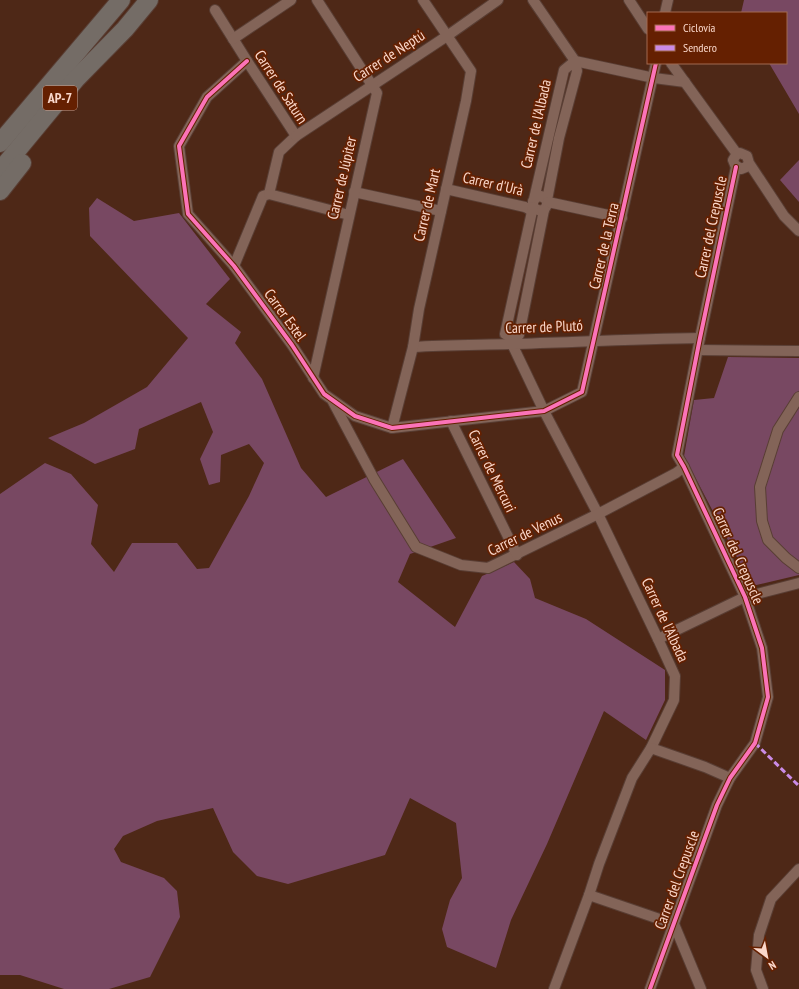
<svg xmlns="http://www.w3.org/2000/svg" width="799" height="989" viewBox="0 0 799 989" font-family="'PT Sans Narrow',sans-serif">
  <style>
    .forest { fill: #784862 }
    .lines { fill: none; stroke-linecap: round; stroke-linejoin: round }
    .street-casing { stroke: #593e34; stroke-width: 12 }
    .highway-casing { stroke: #593e34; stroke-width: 20 }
    .street { stroke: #836458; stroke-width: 10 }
    .highway { stroke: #746c66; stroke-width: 18 }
    .quiet { stroke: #ca8be6; stroke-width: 3; stroke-dasharray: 6 3; stroke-linecap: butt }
    .cycleway-casing { stroke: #652001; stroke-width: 6 }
    .cycleway { stroke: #fb73b8; stroke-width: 4 }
    .labels { text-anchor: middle; stroke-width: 3.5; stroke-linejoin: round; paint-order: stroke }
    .shield { fill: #652001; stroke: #cda08e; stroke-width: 1 }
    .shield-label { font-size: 14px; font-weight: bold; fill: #fad7ca }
    .street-label { font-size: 15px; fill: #fad7ca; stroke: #652001 }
  </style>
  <rect width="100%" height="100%" fill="#4e2817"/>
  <!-- forest -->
  <g class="forest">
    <path d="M744,0h55v114l-30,-51h17v-50h-45z"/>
    <path d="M799,160v42l-19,-22z"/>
    <path d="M97,198l37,23 45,-8 51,66 -24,25 35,28 -6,11 27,36 39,89 25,29 77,-38 53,79 -46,16 -12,28 57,45 27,-51 32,-14 16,17 5,19 51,21 79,51v30l-19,40 -42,-29 -57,133 -36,76 -15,48 -49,-21 -5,-18 8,-29 12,-22 -6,-55 -46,-25 -25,57 -97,29 -31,-8 -24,-24 -20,-44 -56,13 -34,15 -9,13 7,13 43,16 13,13 3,26 -30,60 -41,12h-45l-44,-14h-20v-481l45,-31 26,11 27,31 -7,39 23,28 18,-29h45l20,26 12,-1 40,-72 15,-33 -15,-19 -28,11 -1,27 -11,3 -9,-26 13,-27 -12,-30 -62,27 -4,20 -40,15 -47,-26 36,-15 63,-36 41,-49 -98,-102 -1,-28z"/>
    <path d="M728,357l71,1v217l-47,11 -68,-130 10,-56 20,-2z"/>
  </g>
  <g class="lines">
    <defs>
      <g id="street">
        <path d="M533,0l42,61 79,17 31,4"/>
        <path d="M629,0l19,29"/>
        <path d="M215,10l32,51 49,75 -17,16 -10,42 -6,2 -29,70"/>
        <path d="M665,13l3,-13"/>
        <path d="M233,39l58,-39"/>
        <path d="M247,61l-40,36 -28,49 9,68 46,52 58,79 32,49 31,22 37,12 152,-17 38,-19 74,-329"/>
        <path d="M671,63l66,91"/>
        <path d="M296,136l151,-100 51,-36"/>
        <path d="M749,163l-3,4 -5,2 -6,-4 -2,-5 3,-5 4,-2 7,3 2,7 35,53 15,15"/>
        <path d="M446,189l79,18 7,4"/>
        <path d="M354,192l87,19"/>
        <path d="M269,194l80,21"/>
        <path d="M534,199l30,-129 11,-9 2,10 -18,67 -12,62v5l-3,5c-5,1 -7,0 -11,-3v-6l4,-4 4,-1 6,4"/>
        <path d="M548,202l74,16"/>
        <path d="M513,338l-1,6 32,67 54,103 60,125 17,37 -1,24 -23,48 -19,30 -33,86 -10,31 -35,94"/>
        <path d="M513,338l-8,-4 28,-127"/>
        <path d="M513,338l6,-3 25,-125"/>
        <path d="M413,347c33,-2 67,-2 100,-3 63,-2 125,-5 187,-6"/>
        <path d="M698,350l101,1"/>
        <path d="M313,378l64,-285 -60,-93"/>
        <path d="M799,397l-21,33 -18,57 2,34 6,19 18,18 13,10"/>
        <path d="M333,402l41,77 42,68 45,18 27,3 110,-54 78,-41 8,-6"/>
        <path d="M451,421l66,134"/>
        <path d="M392,428l21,-81 6,-38 47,-208 5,-30 -48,-71"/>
        <path d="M658,639l87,-42 54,-14"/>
        <path d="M651,748l54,19 25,11"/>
        <path d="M589,895l85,29 27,65"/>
        <path d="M650,989l67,-184 13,-27 25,-35 13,-46 -6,-49 -17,-51 -61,-130 -7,-12 23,-117 36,-171"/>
        <path d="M763,989l-7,-19 3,-35 12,-36 28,-30"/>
      </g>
      <g id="highway">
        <path d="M0,143l121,-143"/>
        <path d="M0,171l76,-92 49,-50 24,-29"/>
        <path d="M0,191l22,-28"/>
      </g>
    </defs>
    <!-- street casing -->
    <use href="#street" class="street-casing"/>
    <!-- highway casing -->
    <use href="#highway" class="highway-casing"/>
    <!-- street -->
    <use href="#street" class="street"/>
    <!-- highway -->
    <use href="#highway" class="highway"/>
    <!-- quiet -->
    <path class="quiet" d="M755,743l44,43"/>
    <defs>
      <g id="cycleway">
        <path d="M247,61l-40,36 -28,49 9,68 46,52 58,79 32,49 31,22 37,12 152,-17 38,-19 74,-329"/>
        <path d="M650,989l67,-184 13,-27 25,-35 13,-46 -6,-49 -17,-51 -61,-130 -7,-12 23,-117 36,-171"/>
      </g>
    </defs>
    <!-- cycleway casing -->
    <use href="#cycleway" class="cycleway-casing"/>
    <!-- cycleway -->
    <use href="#cycleway" class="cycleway"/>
  </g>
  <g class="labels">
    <!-- shield labels -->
    <rect class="shield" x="43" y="86" width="34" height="24" rx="3"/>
    <g class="shield-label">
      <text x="60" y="103">AP-7</text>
    </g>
    <!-- street labels -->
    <g class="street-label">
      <text transform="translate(389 56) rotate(-33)" y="5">Carrer de Neptú</text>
      <text transform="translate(281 87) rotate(57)" y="5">Carrer de Saturn</text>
      <text transform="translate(536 124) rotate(-77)" y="5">Carrer de l'Albada</text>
      <text transform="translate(342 178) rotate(-77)" y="5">Carrer de Júpiter</text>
      <text transform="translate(493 184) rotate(13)" y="5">Carrer d'Urà</text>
      <text transform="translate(427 205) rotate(-77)" y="5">Carrer de Mart</text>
      <text transform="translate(711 227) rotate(-78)" y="5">Carrer del Crepuscle</text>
      <text transform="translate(604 246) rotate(-77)" y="5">Carrer de la Terra</text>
      <text transform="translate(285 315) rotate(54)" y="5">Carrer Estel</text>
      <text transform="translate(544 327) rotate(-2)" y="5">Carrer de Plutó</text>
      <text transform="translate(492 471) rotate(64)" y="5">Carrer de Mercuri</text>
      <text transform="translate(525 534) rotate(-26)" y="5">Carrer de Venus</text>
      <text transform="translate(738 556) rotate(66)" y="5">Carrer del Crepuscle</text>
      <text transform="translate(665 620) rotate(65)" y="5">Carrer de l'Albada</text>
      <text transform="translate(677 880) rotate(-70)" y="5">Carrer del Crepuscle</text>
    </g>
  </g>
  <!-- legend -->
  <rect x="647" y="12" width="140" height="52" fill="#652001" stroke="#a16951"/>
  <rect x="655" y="25" width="20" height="6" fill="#fb73b8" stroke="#a16951"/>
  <text x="683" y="32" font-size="12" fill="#fad7ca">Ciclovía</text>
  <rect x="655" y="45" width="20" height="6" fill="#ca8be6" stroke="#a16951"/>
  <text x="683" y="52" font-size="12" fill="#fad7ca">Sendero</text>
  <!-- north arrow -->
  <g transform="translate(767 957) rotate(148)" stroke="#652001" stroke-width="3" paint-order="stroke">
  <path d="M0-3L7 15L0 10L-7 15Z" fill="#fad7ca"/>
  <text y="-6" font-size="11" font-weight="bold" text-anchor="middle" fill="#fad7ca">N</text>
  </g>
</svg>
